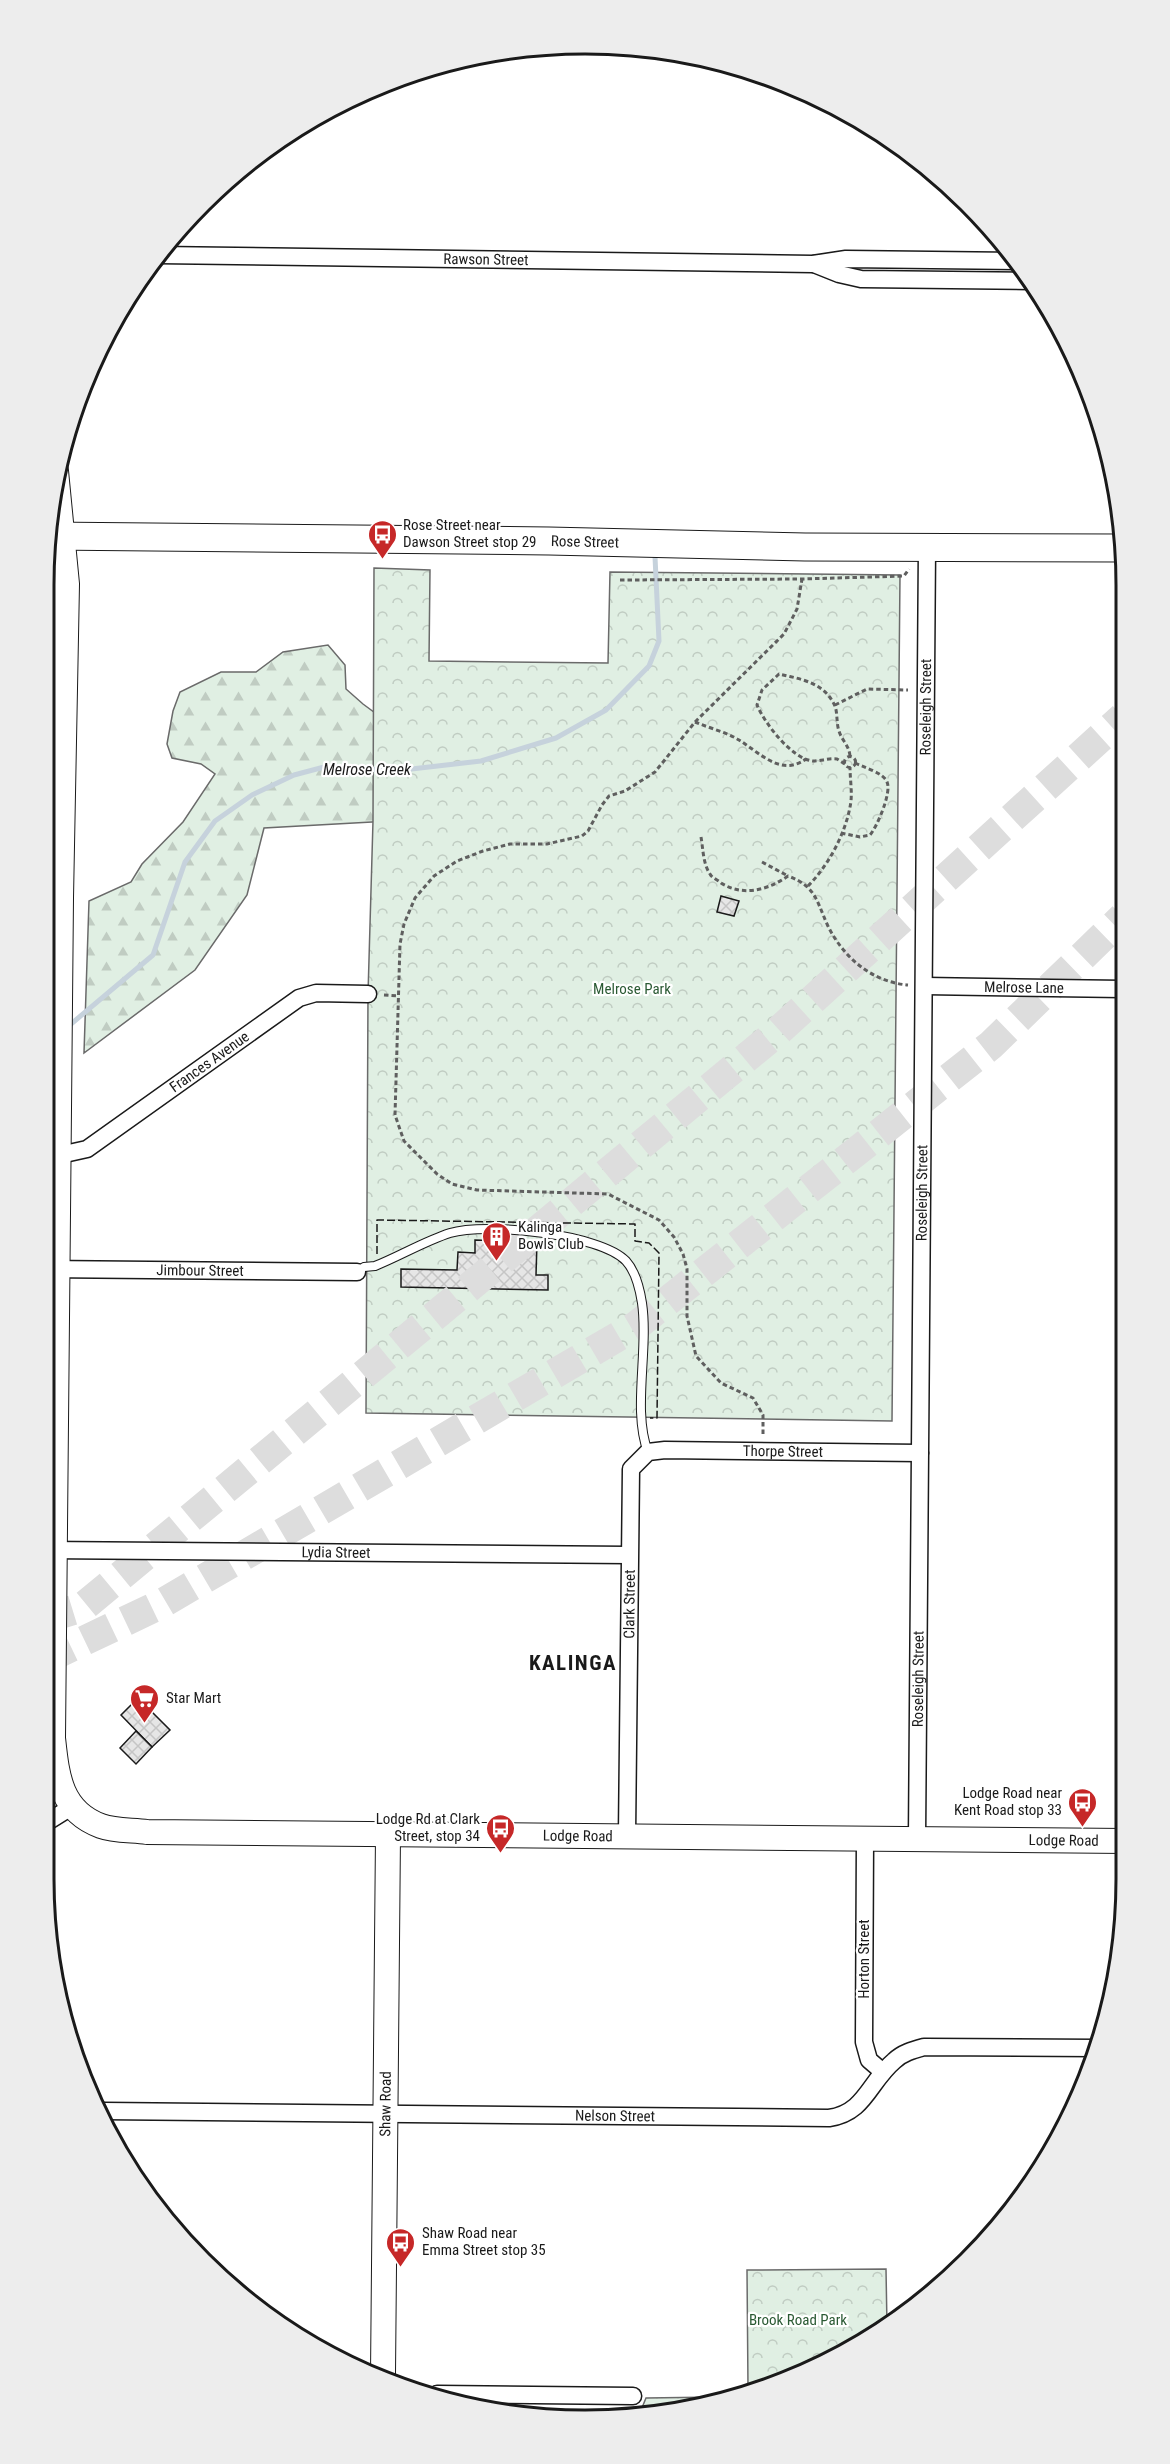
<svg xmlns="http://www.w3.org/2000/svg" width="1170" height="2464" viewBox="0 0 1170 2464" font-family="'Roboto Condensed',sans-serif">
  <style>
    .forest { fill: url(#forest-firs); stroke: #6a6a6a; stroke-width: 1.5 }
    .park { fill: url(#park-crowns); stroke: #6a6a6a; stroke-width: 1.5 }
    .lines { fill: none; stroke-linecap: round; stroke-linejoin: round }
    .stream { stroke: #c6d2dc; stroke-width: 5 }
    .building { fill: url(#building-cross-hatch); stroke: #1a1a1a; stroke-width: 1.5 }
    .highway-tunnel { stroke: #ddd; stroke-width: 30; stroke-dasharray: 30 15; stroke-linecap: butt }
    .lane-casing { stroke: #1a1a1a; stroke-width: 10 }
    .street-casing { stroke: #1a1a1a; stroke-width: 19 }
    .secondary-casing { stroke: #1a1a1a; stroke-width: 26 }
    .primary-casing { stroke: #1a1a1a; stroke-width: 29 }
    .path { stroke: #5f5f5f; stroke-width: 3; stroke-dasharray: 4.5 3; stroke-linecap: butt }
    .lane { stroke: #fff; stroke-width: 8 }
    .street { stroke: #fff; stroke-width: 16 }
    .secondary { stroke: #fff; stroke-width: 24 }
    .primary { stroke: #fff; stroke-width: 27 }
    .fence { stroke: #1a1a1a; stroke-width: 1.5; stroke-dasharray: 8 3; stroke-linecap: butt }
    .labels { text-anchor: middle; stroke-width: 4.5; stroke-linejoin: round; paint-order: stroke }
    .street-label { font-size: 15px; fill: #1a1a1a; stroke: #fff }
    .poi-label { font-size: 15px; fill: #1a1a1a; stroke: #fff; text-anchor: start }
    .park-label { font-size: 15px; fill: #2b5a34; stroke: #fff }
    .water-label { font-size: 16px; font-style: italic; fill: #1a1a1a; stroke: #fff }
    .district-label { font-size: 21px; font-weight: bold; letter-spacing: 1.5px; fill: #1a1a1a; stroke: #fff }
    .rim { fill: none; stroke: #1a1a1a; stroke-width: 3 }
  </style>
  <defs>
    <pattern id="forest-firs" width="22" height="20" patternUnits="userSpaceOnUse" patternTransform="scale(1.5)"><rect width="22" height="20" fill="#e0efe3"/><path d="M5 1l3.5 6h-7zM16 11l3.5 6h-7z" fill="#c0ccc2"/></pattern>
    <pattern id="park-crowns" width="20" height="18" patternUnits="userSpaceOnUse" patternTransform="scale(1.5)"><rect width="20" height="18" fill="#e0efe3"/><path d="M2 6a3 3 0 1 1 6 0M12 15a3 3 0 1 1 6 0" fill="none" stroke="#c0ccc2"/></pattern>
    <pattern id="building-cross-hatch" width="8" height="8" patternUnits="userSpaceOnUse" patternTransform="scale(1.5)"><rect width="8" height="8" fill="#e6e6e6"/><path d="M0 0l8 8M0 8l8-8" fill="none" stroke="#c5c5c5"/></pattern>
  </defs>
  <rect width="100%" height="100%" fill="#fff"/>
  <!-- forest -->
  <path class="forest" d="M819,582l-429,239 -126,7 -17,67 -52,75 -111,83 5,-152 42,-19 11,-18 41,-42 32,-48 -14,-10 -29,-6 -5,-14 6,-33 7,-19 41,-20h35l27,-20 45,-7 17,20 1,24 17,15 19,14 161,-4z"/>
  <!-- park -->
  <g class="park">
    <path d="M374,568l56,2 -1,91 179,2 2,-91 290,3 -8,846 -526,-8 2,-419 5,-173z"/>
    <path d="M886,2269l1,57 -62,38 -77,24 -1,-118z"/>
    <path d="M717,2397l-62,19 -16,-1 7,-17z"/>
  </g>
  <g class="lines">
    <!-- stream -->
    <path class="stream" d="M71,1024l82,-69 32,-93 30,-41 37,-26 42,-20 34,-9 66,5 87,-10 75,-23 50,-28 43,-44 10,-25 -4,-84"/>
  </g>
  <!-- building -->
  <g class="building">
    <path d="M721,896l18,5 -5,15 -17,-4z"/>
    <path d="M475,1240l62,2 -1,33h12v15l-147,-3v-18l56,1 1,-18 17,1z"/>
    <path d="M138,1698l32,32 -18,17 -31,-32z"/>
    <path d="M136,1731l16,16 -16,17 -16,-16z"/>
  </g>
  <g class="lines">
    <!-- highway-tunnel -->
    <g class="highway-tunnel">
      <path d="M44,1619l39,-12 692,-573 348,-317"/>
      <path d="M44,1660l117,-56 475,-278 355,-281 132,-128"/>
    </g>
    <defs>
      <path id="lane" d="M357,1272l7,-5 11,-1c25,-10 50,-25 75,-33 35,-11 151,1 176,28 10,11 14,29 16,42 7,47 -10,107 6,149"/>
      <g id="street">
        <path id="s1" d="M158,255l655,9 33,-5 172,2"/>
        <path d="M814,264l25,10 22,5 169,2"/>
        <path d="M44,829l18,-1"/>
        <path id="s2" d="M925,986l198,3"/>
        <path id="s3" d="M60,1155l27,-6 212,-151 17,-5 52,1"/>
        <path id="s4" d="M44,1269l313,3"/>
        <path id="s5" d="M45,1550l584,5"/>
        <path d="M44,1824l29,-18"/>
        <path id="s6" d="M627,1835l4,-366 17,-17 17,-2 255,3"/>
        <path d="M865,1839l-1,203 5,18 14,12"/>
        <path id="s7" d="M917,1839l10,-1292"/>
        <path id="s8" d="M103,2111l726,7c36,-5 40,-36 65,-57 8,-8 19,-11 30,-14l173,1"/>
        <path d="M437,2394l196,2"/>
      </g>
      <g id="secondary">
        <path id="s9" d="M56,471l11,113 -6,314 -8,840c4,37 7,73 48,88 13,5 32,4 46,6l979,9"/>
        <path id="s10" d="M383,2374l5,-539"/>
      </g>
      <g id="primary">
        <path id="s11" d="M48,536l501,5 256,6 317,1"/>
      </g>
    </defs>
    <!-- lane casing -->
    <use href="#lane" class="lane-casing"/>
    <!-- street casing -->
    <use href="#street" class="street-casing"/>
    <!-- secondary casing -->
    <use href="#secondary" class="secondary-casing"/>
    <!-- primary casing -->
    <use href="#primary" class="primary-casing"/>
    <!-- path -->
    <g class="path">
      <path d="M620,580l182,-1 102,-3 5,-7"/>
      <path d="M835,705l32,-16 41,1"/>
      <path d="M695,722c14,6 31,10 44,18 21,13 42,37 67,19"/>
      <circle cx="850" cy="762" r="5.5"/>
      <path d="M845,764l-8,-5c-8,-1 -16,2 -24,2 -21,-2 -48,-37 -56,-56l5,-15 17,-16c21,5 44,8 55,30 4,7 2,19 5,27 3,10 10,14 11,25"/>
      <path d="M841,833l19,4 10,-2c7,-8 22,-43 17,-53 -3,-9 -24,-15 -32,-19"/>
      <path d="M701,837c2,11 2,27 9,37 2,4 8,6 11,9 22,14 47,7 67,-7 27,10 28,23 39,48 15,32 44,58 81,61"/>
      <path d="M762,862l26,14"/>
      <path d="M808,886c21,-21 39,-55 43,-85 1,-11 -1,-23 -1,-34"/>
      <path d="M384,995l15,1"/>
      <path d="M763,1434v-19l-10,-17 -32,-15 -25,-27 -9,-40v-47l-4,-15 -9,-17 -15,-17 -51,-26 -131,-4 -25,-6 -15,-10 -33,-33 -9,-26 5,-171 4,-20 11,-26 19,-22 23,-15 26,-10 27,-7h37l35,-8 6,-5 14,-26 7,-9 16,-5 30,-19 40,-50 89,-88 13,-25 5,-30"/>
    </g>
    <!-- lane -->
    <use href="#lane" class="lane"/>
    <!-- street -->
    <use href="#street" class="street"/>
    <!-- secondary -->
    <use href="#secondary" class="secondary"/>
    <!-- primary -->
    <use href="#primary" class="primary"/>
    <!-- fence -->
    <path class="fence" d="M377,1254v-34l258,4v17l14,2 10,10 -2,165h-7"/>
  </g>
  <!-- icons -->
  <defs>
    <symbol id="bus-pin" viewBox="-11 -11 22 30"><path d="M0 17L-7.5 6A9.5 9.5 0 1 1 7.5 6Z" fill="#c62828" stroke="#fff"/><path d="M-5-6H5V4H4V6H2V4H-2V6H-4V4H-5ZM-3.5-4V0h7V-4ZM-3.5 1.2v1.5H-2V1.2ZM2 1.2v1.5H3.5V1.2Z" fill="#fff"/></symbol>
    <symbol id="building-pin" viewBox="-11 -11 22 30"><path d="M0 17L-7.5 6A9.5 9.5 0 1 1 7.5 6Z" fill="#c62828" stroke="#fff"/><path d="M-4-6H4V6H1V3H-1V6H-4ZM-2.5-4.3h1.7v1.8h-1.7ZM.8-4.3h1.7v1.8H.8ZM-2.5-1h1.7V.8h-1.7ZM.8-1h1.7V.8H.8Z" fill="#fff"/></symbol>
    <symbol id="supermarket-pin" viewBox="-11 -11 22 30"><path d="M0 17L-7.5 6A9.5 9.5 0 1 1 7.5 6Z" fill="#c62828" stroke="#fff"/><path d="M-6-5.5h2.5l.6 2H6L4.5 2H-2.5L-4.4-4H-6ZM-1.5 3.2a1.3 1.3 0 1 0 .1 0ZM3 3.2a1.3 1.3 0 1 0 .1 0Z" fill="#fff"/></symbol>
  </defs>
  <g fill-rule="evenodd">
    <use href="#bus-pin" x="366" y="518" width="33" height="45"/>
    <use href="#building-pin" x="480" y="1220" width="33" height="45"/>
    <use href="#supermarket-pin" x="128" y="1682" width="33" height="45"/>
    <use href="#bus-pin" x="1066" y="1786" width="33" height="45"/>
    <use href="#bus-pin" x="484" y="1812" width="33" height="45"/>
    <use href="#bus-pin" x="384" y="2226" width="33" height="45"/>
  </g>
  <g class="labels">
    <!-- street labels -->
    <g class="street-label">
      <text dy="5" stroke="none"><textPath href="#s1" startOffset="328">Rawson Street</textPath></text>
      <text dy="5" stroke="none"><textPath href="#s11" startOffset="537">Rose Street</textPath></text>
      <text dy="5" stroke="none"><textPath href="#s7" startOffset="1132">Roseleigh Street</textPath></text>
      <text dy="5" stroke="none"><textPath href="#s2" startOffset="99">Melrose Lane</textPath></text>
      <text dy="5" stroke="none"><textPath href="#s3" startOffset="178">Frances Avenue</textPath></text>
      <text dy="5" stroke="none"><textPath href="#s7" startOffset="646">Roseleigh Street</textPath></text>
      <text dy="5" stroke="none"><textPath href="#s4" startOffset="156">Jimbour Street</textPath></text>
      <text dy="5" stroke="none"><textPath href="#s6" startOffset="525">Thorpe Street</textPath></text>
      <text dy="5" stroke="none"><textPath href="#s5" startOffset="291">Lydia Street</textPath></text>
      <text dy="5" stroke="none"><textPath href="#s6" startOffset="231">Clark Street</textPath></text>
      <text dy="5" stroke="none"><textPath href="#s7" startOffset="160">Roseleigh Street</textPath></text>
      <text dy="5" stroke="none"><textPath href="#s9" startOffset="1852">Lodge Road</textPath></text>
      <text dy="5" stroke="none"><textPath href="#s9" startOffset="2338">Lodge Road</textPath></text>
      <text transform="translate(864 1959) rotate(-90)" y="5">Horton Street</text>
      <text dy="5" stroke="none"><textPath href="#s10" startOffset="270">Shaw Road</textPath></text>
      <text dy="5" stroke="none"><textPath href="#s8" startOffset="512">Nelson Street</textPath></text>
    </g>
    <!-- poi labels -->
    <g class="poi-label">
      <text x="403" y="530">Rose Street near<tspan x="403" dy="17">Dawson Street stop 29</tspan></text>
      <text x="518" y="1232">Kalinga<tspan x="518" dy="17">Bowls Club</tspan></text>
      <text x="166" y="1703">Star Mart</text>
      <text x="1062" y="1798" text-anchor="end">Lodge Road near<tspan x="1062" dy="17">Kent Road stop 33</tspan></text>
      <text x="480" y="1824" text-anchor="end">Lodge Rd at Clark<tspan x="480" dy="17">Street, stop 34</tspan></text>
      <text x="422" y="2238">Shaw Road near<tspan x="422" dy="17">Emma Street stop 35</tspan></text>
    </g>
    <!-- park labels -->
    <g class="park-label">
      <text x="632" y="994">Melrose Park</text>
      <text x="798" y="2325">Brook Road Park</text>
    </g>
    <!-- water labels -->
    <g class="water-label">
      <text x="367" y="775">Melrose Creek</text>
    </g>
    <!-- district labels -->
    <g class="district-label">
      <text x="573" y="1670">KALINGA</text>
    </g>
  </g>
  <!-- crop -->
  <path d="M0 0H1170V2464H0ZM585 54H585A531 531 0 0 1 1116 585V1879A531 531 0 0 1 585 2410H585A531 531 0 0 1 54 1879V585A531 531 0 0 1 585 54Z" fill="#ededed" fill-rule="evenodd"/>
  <path class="rim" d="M585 54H585A531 531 0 0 1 1116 585V1879A531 531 0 0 1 585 2410H585A531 531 0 0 1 54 1879V585A531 531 0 0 1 585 54Z"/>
</svg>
